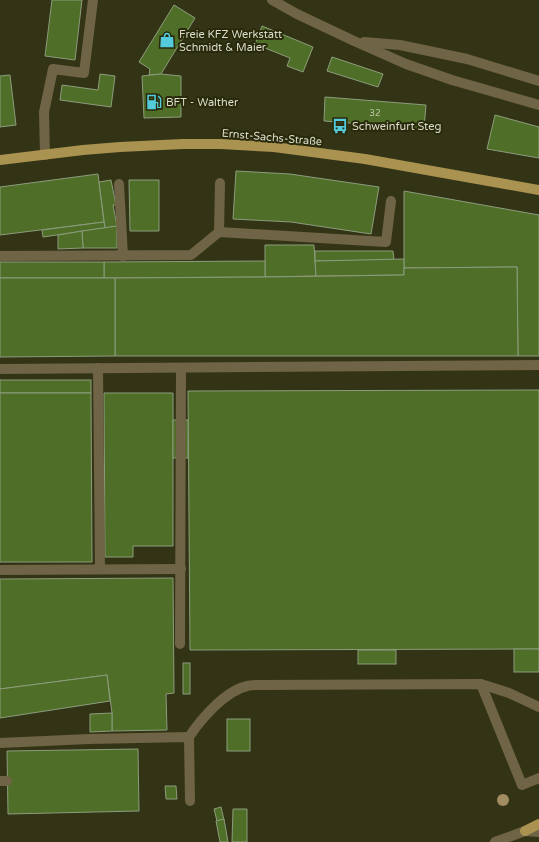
<svg xmlns="http://www.w3.org/2000/svg" width="539" height="842" viewBox="0 0 539 842" font-family="'Varela Round',sans-serif">
  <style>
    .building { fill: #4f6f28; stroke: #8c9c7d }
    .lines { fill: none; stroke-linecap: round; stroke-linejoin: round }
    .minor { stroke: #6f6445; stroke-width: 10 }
    .major { stroke: #aa9351; stroke-width: 10 }
    .tree { fill: #a38c62 }
    .labels { text-anchor: middle; stroke-width: 4; stroke-linejoin: round; paint-order: stroke }
    .number-label { font-size: 9px; fill: #b9c2a2 }
    .poi-label { font-size: 11px; fill: #dcddcb; stroke: #292a0b; text-anchor: start }
    .street-label { font-size: 11px; fill: #dcddcb; stroke: #292a0b }
  </style>
  <rect width="100%" height="100%" fill="#333415"/>
  <!-- building -->
  <g class="building">
    <path d="M52,0h30l-7,60 -30,-4z"/>
    <path d="M174,5l21,13 -34,56 -12,1 1,-6 -11,-7z"/>
    <path d="M262,26l51,21 -10,25 -16,-6 3,-8 -35,-14z"/>
    <path d="M332,57l51,17 -5,13 -51,-16z"/>
    <path d="M100,74l15,2 -4,31 -51,-7 2,-15 36,5z"/>
    <path d="M161,74l20,2v41l-37,1 -2,-42z"/>
    <path d="M10,75l6,50 -16,2v-51z"/>
    <path d="M325,97l101,8 -2,24 -100,-8z"/>
    <path d="M495,115l44,12v31l-52,-9z"/>
    <path d="M236,171l54,3 89,13 -8,47 -80,-12 -58,-3z"/>
    <path d="M98,174l6,48 -104,13v-48z"/>
    <path d="M111,180l5,25h-3l4,21 -12,2 -6,-46z"/>
    <path d="M129,180h30v51h-29z"/>
    <path d="M404,191l135,24v141h-21l-1,-89 -113,1z"/>
    <path d="M104,222l1,6 -62,9 -1,-7z"/>
    <path d="M117,226v22h-34l-1,-17z"/>
    <path d="M82,231l1,17 -25,1v-14z"/>
    <path d="M265,245h49l2,31 -51,1z"/>
    <path d="M315,251h78l1,9 -79,1z"/>
    <path d="M404,259v16l-88,1 -1,-15z"/>
    <path d="M265,261v16l-161,1v-16z"/>
    <rect x="0" y="262" width="104" height="16"/>
    <path d="M517,267l1,89h-403v-78l150,-1 139,-2v-7z"/>
    <path d="M0,278h115v78l-115,1z"/>
    <rect x="0" y="380" width="91" height="13"/>
    <path d="M539,390v259l-349,1 -2,-259z"/>
    <path d="M0,393h91l1,169h-92z"/>
    <path d="M104,393h69v153h-40v11h-28z"/>
    <rect x="173" y="420" width="15" height="38"/>
    <path d="M173,578l1,115 -8,1 1,36 -55,1v-18l-5,-38 -107,14v-110z"/>
    <rect x="514" y="649" width="25" height="23"/>
    <rect x="358" y="650" width="38" height="14"/>
    <rect x="183" y="663" width="7" height="31"/>
    <path d="M107,675l3,26 -110,17v-29z"/>
    <path d="M112,713v18l-22,1v-18z"/>
    <rect x="227" y="719" width="23" height="32"/>
    <path d="M138,749l1,62 -131,3 -1,-63z"/>
    <path d="M165,786h11l1,13h-11z"/>
    <path d="M221,807l3,13 -7,1 -3,-12z"/>
    <path d="M233,809h14v33h-15z"/>
    <path d="M224,819l4,23h-8l-4,-21z"/>
  </g>
  <g class="lines">
    <!-- minor -->
    <g class="minor">
      <path d="M272,0l25,14 57,27 52,23 46,16 87,25"/>
      <path d="M364,42l36,3 67,14 72,22"/>
      <path d="M45,155l-1,-43 9,-43 31,4 9,-73"/>
      <path d="M119,184l4,72"/>
      <path d="M219,232l1,-49"/>
      <path d="M0,256l191,-1 28,-23 167,10 5,-41"/>
      <path d="M98,368l2,201"/>
      <path d="M0,369l539,-4"/>
      <path d="M0,570l181,-1"/>
      <path d="M180,644l1,-276"/>
      <path d="M481,684l41,101 17,-7"/>
      <path d="M189,737c12,-18 36,-46 58,-51 3,-1 8,-1 12,-1l222,-1 28,9 30,14"/>
      <path d="M0,743l89,-4 100,-2 1,64"/>
      <path d="M0,781h7"/>
      <path d="M495,842l30,-11 14,1"/>
    </g>
    <!-- major -->
    <g class="major">
      <path d="M0,160l83,-10 37,-3 63,-3h38l53,3 91,12 174,31"/>
      <path d="M525,831l14,-7"/>
    </g>
  </g>
  <!-- trees -->
  <circle class="tree" cx="503" cy="800" r="6"/>
  <!-- icons -->
  <defs>
    <symbol id="shop-bare" viewBox="-9 -9 18 18"><path d="M-5-2.5h2.3a2.7 3.5 0 0 1 5.4 0H5L5.5 6h-11ZM-1.5-2.5h3a1.5 2.3 0 0 0-3 0Z" fill="#53cbdb" stroke="#292a0b" stroke-width="2.5" paint-order="stroke"/></symbol>
    <symbol id="fuel-bare" viewBox="-9 -9 18 18"><path d="M-5.5-6h7V0h2V4h1.3V-2.5L3-4.5l.8-.8L6-3V5H2.5V1h-1V6h-7ZM-4.2-4.7v3.2H.2V-4.7Z" fill="#53cbdb" stroke="#292a0b" stroke-width="2.5" paint-order="stroke"/></symbol>
    <symbol id="bus-bare" viewBox="-9 -9 18 18"><path d="M-5-6H5V4H4V6H2V4H-2V6H-4V4H-5ZM-3.5-4V0h7V-4ZM-3.5 1.2v1.5H-2V1.2ZM2 1.2v1.5H3.5V1.2Z" fill="#53cbdb" stroke="#292a0b" stroke-width="2.5" paint-order="stroke"/></symbol>
  </defs>
  <g fill-rule="evenodd">
    <use href="#shop-bare" x="156" y="29" width="22" height="22"/>
    <use href="#fuel-bare" x="143" y="91" width="22" height="22"/>
    <use href="#bus-bare" x="329" y="115" width="22" height="22"/>
  </g>
  <g class="labels">
    <!-- number labels -->
    <g class="number-label">
      <text x="375" y="116">32</text>
    </g>
    <!-- poi labels -->
    <g class="poi-label">
      <text x="179" y="38">Freie KFZ Werkstatt<tspan x="179" dy="13">Schmidt &amp; Maier</tspan></text>
      <text x="166" y="106">BFT - Walther</text>
      <text x="352" y="130">Schweinfurt Steg</text>
    </g>
    <!-- street labels -->
    <g class="street-label">
      <text transform="translate(272 137) rotate(5)" y="4">Ernst-Sachs-Straße</text>
    </g>
  </g>
</svg>
